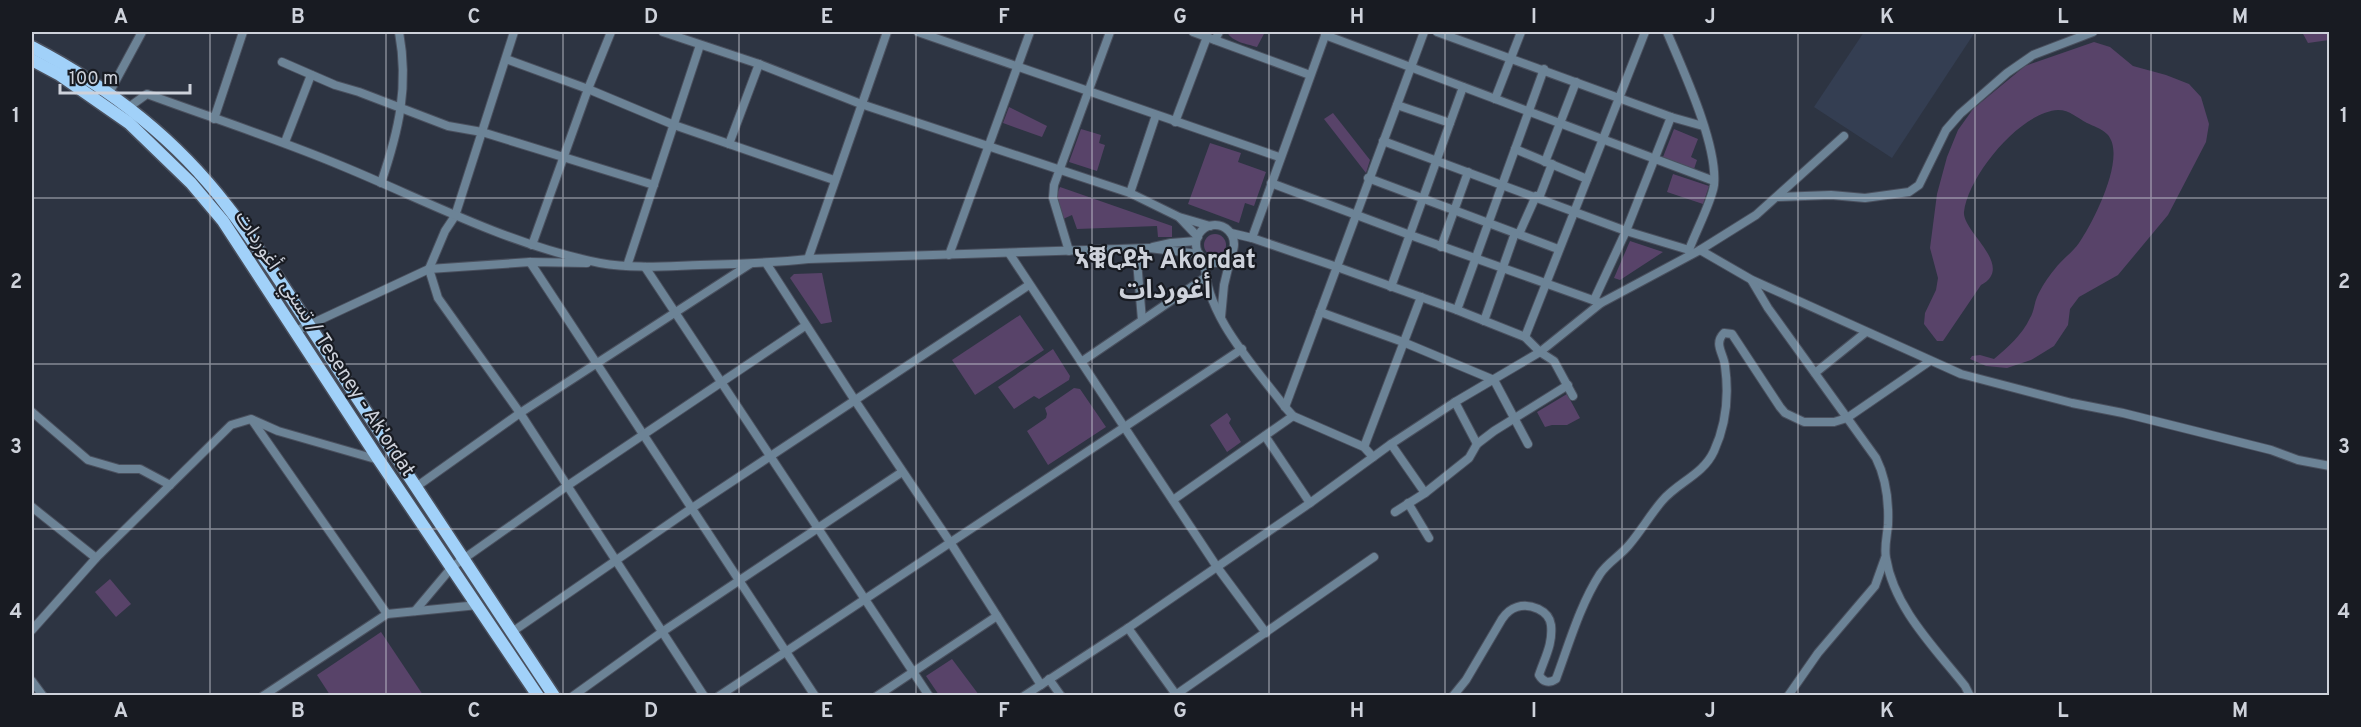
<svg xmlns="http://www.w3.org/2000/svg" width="2361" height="727" viewBox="0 0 2361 727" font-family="Overpass,'Noto Sans Arabic','Noto Sans Ethiopic',sans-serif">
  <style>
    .built { fill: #343e52 }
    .green { fill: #584369 }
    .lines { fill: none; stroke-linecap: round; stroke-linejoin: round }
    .street-casing { stroke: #4a505e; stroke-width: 10 }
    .primary-casing { stroke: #4a505e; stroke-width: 15 }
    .street { stroke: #6c8396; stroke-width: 8 }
    .primary { stroke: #a1d1f9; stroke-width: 12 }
    .grid { fill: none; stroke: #ced2db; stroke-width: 1.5; stroke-opacity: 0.55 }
    .labels { text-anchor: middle; stroke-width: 4.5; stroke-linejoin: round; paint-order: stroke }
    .street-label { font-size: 20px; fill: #ced2db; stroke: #181b22 }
    .district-label { font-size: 26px; font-weight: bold; fill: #ced2db; stroke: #181b22 }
    .neatline { fill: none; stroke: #ced2db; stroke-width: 2 }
    .grid-label { font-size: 20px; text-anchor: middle; font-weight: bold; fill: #ced2db }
  </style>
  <rect width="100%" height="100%" fill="#2d3442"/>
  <!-- built -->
  <path class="built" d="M1864,32h111l-83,126 -78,-51z"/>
  <!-- green -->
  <g class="green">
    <path d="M1227,32h38l-8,15c-10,-3 -25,-5 -30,-15z"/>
    <path d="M2302,32h27v8l-21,3z"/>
    <path d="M2094,42l16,5 23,19 33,9 23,9 12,13 8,27 -3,18 -38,73 -50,60 -39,22 -9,12 -2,16 -14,21 -23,14 -24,8 -21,-2 -16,-7 2,-3 8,-1 14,4c14,-12 28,-24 36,-41 4,-6 4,-14 7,-21 4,-9 11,-20 17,-27 7,-10 18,-17 25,-27 14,-20 49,-88 28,-109 -6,-6 -14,-8 -20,-11 -10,-5 -17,-13 -29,-13 -38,2 -90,66 -94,102 -2,20 52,54 17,73l-38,56h-6l-13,-17 1,-11 11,-23 2,-12 -8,-30 7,-54 10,-37 11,-27 15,-21 52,-43z"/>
    <path d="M1009,107l38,19 -5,11 -39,-14z"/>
    <path d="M1333,113l37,47 -4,13 -42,-54z"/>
    <path d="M1081,129l20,6 -2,8 6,2 -8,26 -28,-9z"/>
    <path d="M1674,129l24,10 -7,18 6,3 -3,9 -31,-12z"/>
    <path d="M1210,143l31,10 -3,9 28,10 -12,34 -9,-3 -6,20 -51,-19z"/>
    <path d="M1673,174l36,12 -6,18 -36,-12z"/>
    <path d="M1060,187l112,39v11h-14l-1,-11 -80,3 -5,-14 -9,4 -8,-20z"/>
    <circle cx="1215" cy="245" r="11"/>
    <path d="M1630,241l33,11 -43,28 -6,-2z"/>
    <path d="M822,273l10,49 -11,2 -31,-46 4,-4z"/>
    <path d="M1020,315l24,35 -69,45 -23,-35z"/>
    <path d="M1053,349l17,27 -1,4 -30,19 -5,-3 -20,13 -16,-22z"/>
    <path d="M1074,388l6,1 26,38 -58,38 -21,-34 19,-13 1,-4 -2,-6z"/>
    <path d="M1567,394l13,24 -13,7h-15l-7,2 -8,-15z"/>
    <path d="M1227,413l4,6 -2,4 12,19 -14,10 -17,-27z"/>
    <path d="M110,579l21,25 -15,13 -21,-25z"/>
    <path d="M381,632l42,63h-93l-13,-20z"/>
    <path d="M952,659l27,36h-40l-13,-19z"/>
  </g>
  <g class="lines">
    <defs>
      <g id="street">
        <path d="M514,32l-59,184 -10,15 -16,38 9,29 82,115 184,283"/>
        <path d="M663,32l96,32 102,40 269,89 49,24 31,9"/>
        <path d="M918,32l361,125"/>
        <path d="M1193,32l117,43"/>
        <path d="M1437,32l234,85 32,9"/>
        <path d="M1667,32c16,38 51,113 47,153 -2,16 -19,48 -25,65l1,4"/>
        <path d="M1325,35l389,146"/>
        <path d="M1215,40l4,-8"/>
        <path d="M506,59l82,30 86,36 160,55"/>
        <path d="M282,62l53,23 24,7 89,34 34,6 172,53"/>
        <path d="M109,93l33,-61"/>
        <path d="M1495,99l26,-67"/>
        <path d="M1397,105l53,18"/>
        <path d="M129,107l18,-13c65,24 131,45 195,72 85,35 167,79 258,97 33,6 67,3 100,2 36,-1 72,-2 108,-6l341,-11 50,6"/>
        <path d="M214,119l29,-87"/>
        <path d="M1175,122l32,-85"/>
        <path d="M1383,141l243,90 63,19"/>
        <path d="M285,142l26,-67"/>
        <path d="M729,144l30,-80"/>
        <path d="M1515,149l72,30"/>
        <path d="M1545,162l31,-80"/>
        <path d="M1368,178l190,71"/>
        <path d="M381,183c18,-53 28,-96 18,-151"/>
        <path d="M1271,183l139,52 191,68"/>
        <path d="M1130,193l26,-78"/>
        <path d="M1778,197l53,-2 34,3 44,-6 10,-7 27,-55 14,-16 47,-41 26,-18 60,-23"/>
        <path d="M1539,198l13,-34"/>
        <path d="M1180,218l18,19"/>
        <circle cx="1215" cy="244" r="19"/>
        <path d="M1231,233l21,5 85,29 120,43 68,27 15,15 14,9 19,35"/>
        <path d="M1519,234l17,-38"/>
        <path d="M1252,238l74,-205"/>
        <path d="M532,245l56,-156 23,-57"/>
        <path d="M1153,247l18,-4 25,-2"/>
        <path d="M1441,247l27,-75"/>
        <path d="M1136,249l6,71"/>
        <path d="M1700,250l52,30 209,94 111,29 51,10 148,37 27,10 32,6"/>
        <path d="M1069,251l-16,-53 1,-13 56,-153"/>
        <path d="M1009,253l208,314 49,66"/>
        <path d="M949,255l81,-223"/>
        <path d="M808,259l79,-227"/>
        <path d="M1205,261c-2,52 50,106 80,146l8,9 71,31 9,10"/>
        <path d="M530,262l285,434"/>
        <path d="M766,263l88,136 96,143 91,143"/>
        <path d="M627,266l73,-221"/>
        <path d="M645,267l284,429"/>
        <path d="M1752,281l16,27 108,150c11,22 13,44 12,67 -1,11 -4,22 -2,33 8,50 49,90 79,128l5,10"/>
        <path d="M1391,287l72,-200"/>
        <path d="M1594,300l32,-69 45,-114"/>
        <path d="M1457,310l87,-241"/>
        <path d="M1320,312l83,30 91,38 34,64"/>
        <path d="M1221,317l3,-32 7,-29"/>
        <path d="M1484,321l31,-88"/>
        <path d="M296,331l133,-62 101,-7 57,1"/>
        <path d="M1525,337l120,-305"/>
        <path d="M1081,362l125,-85"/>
        <path d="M1815,373l51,-41"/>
        <path d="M1455,402l22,42"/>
        <path d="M1285,407l139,-375"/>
        <path d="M32,412l56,48 31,9h21l30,16"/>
        <path d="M252,420l135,194"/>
        <path d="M1265,436l45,67"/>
        <path d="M1391,444l34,49"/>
        <path d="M1364,447l57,-150"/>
        <path d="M416,487l104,-74 230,-149"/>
        <path d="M1173,500l120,-84"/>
        <path d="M1408,503l21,35"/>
        <path d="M32,507l64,51"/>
        <path d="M1395,512l30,-19 44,-35 8,-14 17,-13 74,-46"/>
        <path d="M415,611l37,-44 115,-81 238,-160"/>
        <path d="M1128,628l49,68"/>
        <path d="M32,630l64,-72 135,-133 20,-6 27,12 101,29"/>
        <path d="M512,632l180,-124 337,-223"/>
        <path d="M1049,679l12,17"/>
        <path d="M32,681l11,15"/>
        <path d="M263,696l124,-82 91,-9"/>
        <path d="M573,696l89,-64 240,-160"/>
        <path d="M719,696l523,-347"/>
        <path d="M877,696l120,-80"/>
        <path d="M1024,696l104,-68 182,-125 81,-59 64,-42 85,-50 61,-49 99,-53 56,-35 88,-79"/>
        <path d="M1174,696l200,-139"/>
        <path d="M1453,696l13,-16 36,-61c4,-6 8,-10 15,-12 13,-4 32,3 34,18 2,19 -6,32 -12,50 4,7 10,9 17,4 13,-35 24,-74 44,-105 8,-12 20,-18 29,-29 12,-14 21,-30 33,-44 16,-19 41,-26 52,-50 12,-26 15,-56 11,-85 -1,-12 -12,-22 -1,-33l8,1 48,73 5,6 19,9h30l13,-4 83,-57"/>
        <path d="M1788,696l30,-43 57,-67 10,-28"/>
      </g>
      <g id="primary">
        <path d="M32,47c75,39 143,91 195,159 16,20 30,42 45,63l282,427"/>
        <path d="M32,60l28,15 69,48 62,60 32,38 156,239 159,236"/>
      </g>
    </defs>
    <!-- street casing -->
    <use href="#street" class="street-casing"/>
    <!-- primary casing -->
    <use href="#primary" class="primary-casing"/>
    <!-- street -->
    <use href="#street" class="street"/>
    <!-- primary -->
    <use href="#primary" class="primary"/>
  </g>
  <!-- grid -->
  <path class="grid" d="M210,32v664M386,32v664M563,32v664M739,32v664M916,32v664M1092,32v664M1269,32v664M1445,32v664M1622,32v664M1798,32v664M1975,32v664M2151,32v664M32,198h2298M32,364h2298M32,529h2298"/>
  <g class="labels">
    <!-- street labels -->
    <g class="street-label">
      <text transform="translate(326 343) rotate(57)" y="7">تسني - أغوردات / Teseney - Ak'ordat</text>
    </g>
    <!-- district labels -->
    <g class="district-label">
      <text x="1165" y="268">ኣቑርደት Akordat<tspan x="1165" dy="30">أغوردات</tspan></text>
    </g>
  </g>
  <!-- border -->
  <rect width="2361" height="727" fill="none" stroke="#181b22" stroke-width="66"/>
  <!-- scale -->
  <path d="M60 84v9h130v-9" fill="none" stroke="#ced2db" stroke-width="3"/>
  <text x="69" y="84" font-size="18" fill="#ced2db" stroke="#181b22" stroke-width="4.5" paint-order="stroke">100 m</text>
  <rect x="33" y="33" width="2295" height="661" class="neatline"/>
  <g class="grid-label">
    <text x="121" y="23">A</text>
    <text x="298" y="23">B</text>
    <text x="474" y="23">C</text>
    <text x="651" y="23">D</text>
    <text x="827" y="23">E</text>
    <text x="1004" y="23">F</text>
    <text x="1180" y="23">G</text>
    <text x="1357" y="23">H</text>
    <text x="1534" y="23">I</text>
    <text x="1710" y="23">J</text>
    <text x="1887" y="23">K</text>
    <text x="2063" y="23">L</text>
    <text x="2240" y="23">M</text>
    <text x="16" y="122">1</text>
    <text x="2344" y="122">1</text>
    <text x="16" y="288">2</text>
    <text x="2344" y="288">2</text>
    <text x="16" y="453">3</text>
    <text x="2344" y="453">3</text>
    <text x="16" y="618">4</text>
    <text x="2344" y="618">4</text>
    <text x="121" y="717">A</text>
    <text x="298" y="717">B</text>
    <text x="474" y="717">C</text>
    <text x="651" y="717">D</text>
    <text x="827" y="717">E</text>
    <text x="1004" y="717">F</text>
    <text x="1180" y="717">G</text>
    <text x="1357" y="717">H</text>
    <text x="1534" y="717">I</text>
    <text x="1710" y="717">J</text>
    <text x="1887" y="717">K</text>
    <text x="2063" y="717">L</text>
    <text x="2240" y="717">M</text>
  </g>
</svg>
